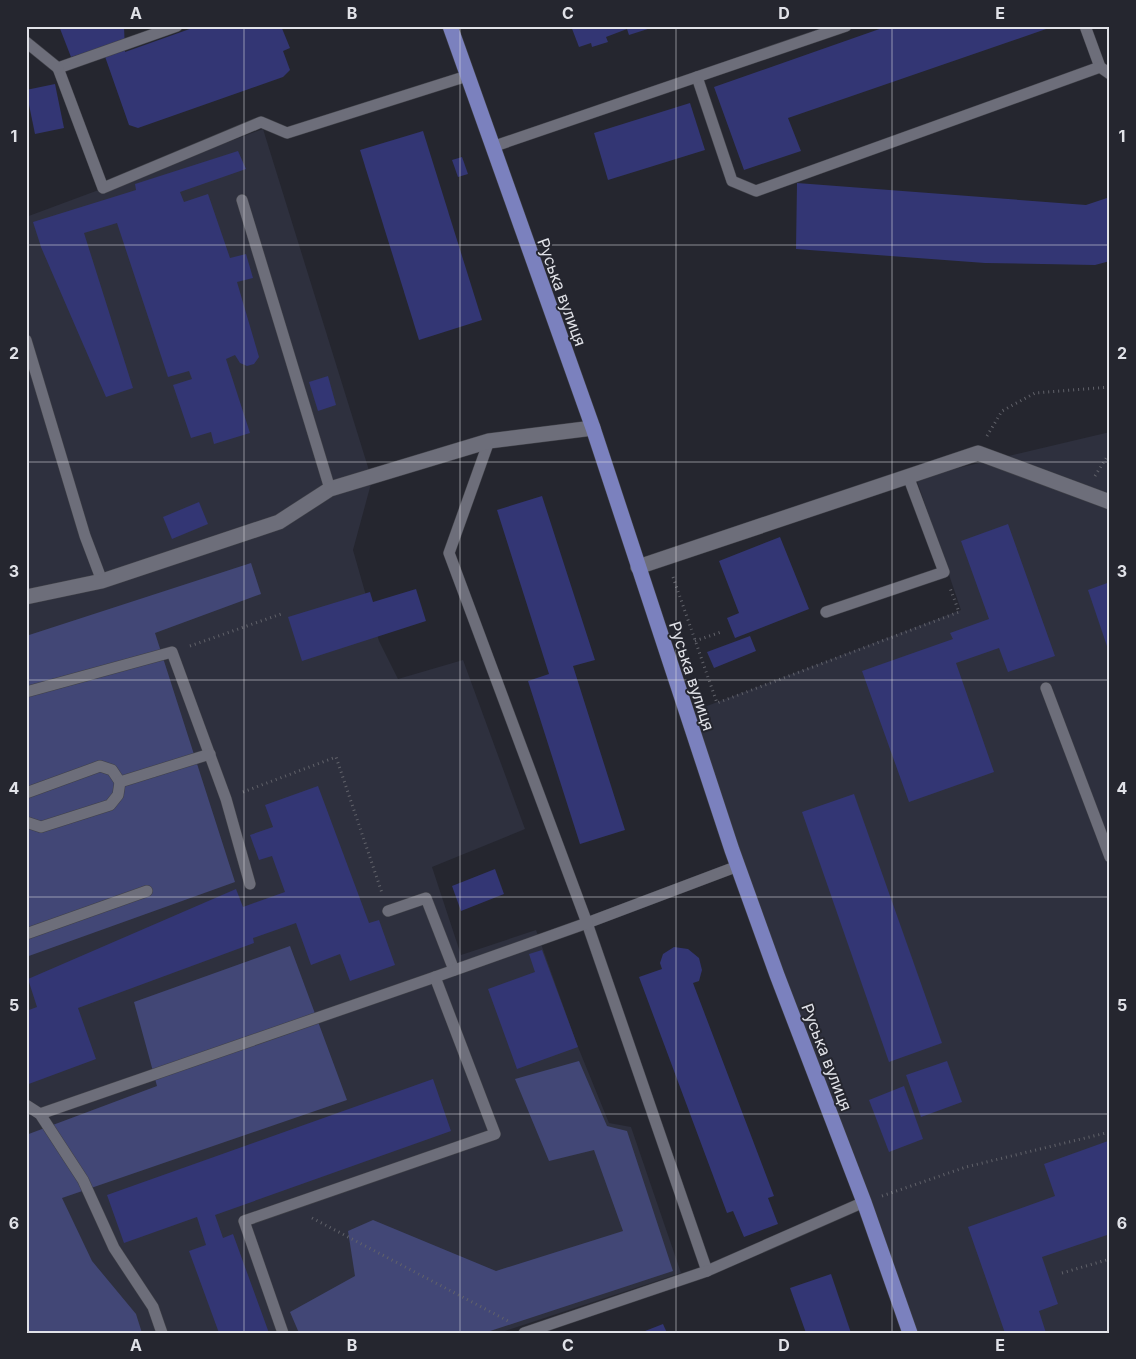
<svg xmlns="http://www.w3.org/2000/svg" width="1136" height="1359" viewBox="0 0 1136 1359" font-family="Inter,sans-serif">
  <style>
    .built { fill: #2e303e }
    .green { fill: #424776 }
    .building { fill: #333674 }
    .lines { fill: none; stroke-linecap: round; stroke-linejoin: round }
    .service-casing { stroke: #414249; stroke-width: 12 }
    .minor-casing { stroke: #414249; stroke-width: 16 }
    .primary-casing { stroke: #414249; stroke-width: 16 }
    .path { stroke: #61626a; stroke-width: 3; stroke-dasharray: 1 4; stroke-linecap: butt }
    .service { stroke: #6d6e7a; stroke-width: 11 }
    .minor { stroke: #6d6e7a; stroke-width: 15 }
    .primary { stroke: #7b81be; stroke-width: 15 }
    .grid { fill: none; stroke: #e1e2e8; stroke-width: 1; stroke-opacity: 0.55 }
    .labels { text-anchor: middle; stroke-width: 4; stroke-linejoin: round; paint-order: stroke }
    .street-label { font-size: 16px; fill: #e1e2e8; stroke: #25262f }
    .neatline { fill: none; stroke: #e1e2e8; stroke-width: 2 }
    .grid-label { font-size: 16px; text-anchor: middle; font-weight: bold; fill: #e1e2e8 }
  </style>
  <rect width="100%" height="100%" fill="#25262f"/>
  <!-- built -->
  <g class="built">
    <path d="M263,129l109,351 -19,70 26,91 19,38 65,-19 62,169 -93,38 29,88 75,-25 42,117 31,76 22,4 50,146 -182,60h-473v-1116z"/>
    <path d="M1110,432v901h-203l-224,-618 278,-105 -45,-132z"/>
  </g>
  <!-- green -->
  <g class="green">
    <path d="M251,563l10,31 -106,39 80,249 -209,75v-131l5,-2 -5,-12v-176z"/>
    <path d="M290,946l57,154 -285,98 30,63 44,53 6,19h-116v-198l131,-49 -23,-84z"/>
    <path d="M579,1061l28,65 20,5 46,140 -189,62h-185l-9,-21 65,-36 -7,-45 25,-11 123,51 127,-40 -29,-81 -45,11 -34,-82z"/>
  </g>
  <!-- building -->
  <g class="building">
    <path d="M59,26h65l1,26 73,-26h83l9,22 -7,3 7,19 -7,7 -145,51 -9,-3 -27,-77 -31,9z"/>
    <path d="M571,26h83v1l-25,8 -2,-6 -21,8 2,5 -16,5 -1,-4 -12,4z"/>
    <path d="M888,26h160l1,2 -261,90 13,33 -57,19 -30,-83z"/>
    <path d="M55,84l9,44 -29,6 -9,-44z"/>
    <path d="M690,103l15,47 -97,30 -14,-47z"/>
    <path d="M423,131l59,189 -63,20 -59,-190z"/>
    <path d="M238,151l8,18 -66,23 4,10 24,-8 22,64 16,-4 7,24 -16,4 22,75 -5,7 -7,2 -7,-3 -5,-8 -9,4 24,74 -36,11 -3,-12 -20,6 -18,-53 19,-6 -3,-8 -21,6 -51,-154 -33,10 49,155 -27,9 -65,-150 -8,-25 103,-32 -1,-6z"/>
    <path d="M462,157l6,17 -10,3 -6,-17z"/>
    <path d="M797,183l289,22 24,-8v64l-15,4 -110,-2 -189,-14z"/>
    <path d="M328,376l8,29 -18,6 -9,-29z"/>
    <path d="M542,496l53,164 -22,6 52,164 -45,14 -52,-163 21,-7 -52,-164z"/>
    <path d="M199,502l9,22 -36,15 -9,-22z"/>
    <path d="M1008,524l47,132 -47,16 -9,-24 -43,15 38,109 -85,30 -47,-131 91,-32 -3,-6 39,-14 -28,-78z"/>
    <path d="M780,537l29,72 -74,29 -8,-20 12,-5 -20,-52z"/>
    <path d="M1110,582v70h-1l-21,-62z"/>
    <path d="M416,589l10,32 -124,40 -14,-44 82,-25 3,10z"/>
    <path d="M750,636l6,15 -42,17 -7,-16z"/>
    <path d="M318,786l51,137 10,-3 16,45 -45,16 -10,-27 -29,11 -15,-42 -43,15 1,5 -176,65 18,51 -70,26v-74l11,-4 -9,-28 208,-90 7,18 42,-15 -13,-36 -13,4 -9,-25 23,-8 -8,-22z"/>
    <path d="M854,794l88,249 -53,19 -87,-250z"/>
    <path d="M495,869l9,25 -43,17 -9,-25z"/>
    <path d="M674,947l14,2 11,9 3,12 -3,11 -6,2 81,213 -6,2 10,26 -34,13 -11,-26 -6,2 -88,-236 23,-8 -2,-6 3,-9z"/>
    <path d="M542,950l36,97 -61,22 -29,-80 47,-17 -6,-18z"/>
    <path d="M947,1061l15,41 -41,15 -15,-42z"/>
    <path d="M433,1079l18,52 -236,84 8,23 10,-4 36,99h-50l-30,-82 17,-6 -9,-28 -73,26 -17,-48z"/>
    <path d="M904,1086l19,53 -34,13 -20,-52z"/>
    <path d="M1108,1141l2,7v86l-68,23 16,47 -19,7 7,22h-41l-37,-106 87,-31 -11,-32z"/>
    <path d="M831,1274l20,59h-45l-16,-45z"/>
    <path d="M663,1324l4,9h-27z"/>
  </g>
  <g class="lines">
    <defs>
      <g id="service">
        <path d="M177,26l-119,42 45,120 158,-66 26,11 180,-57"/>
        <path d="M1085,26l15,41 10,7"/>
        <path d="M26,42l32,26"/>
        <path d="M697,77l35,104 24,10 344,-124"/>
        <path d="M492,147l354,-121"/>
        <path d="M242,200l88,289"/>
        <path d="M26,340l59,196 17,45"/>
        <path d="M826,612l118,-40 -36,-96"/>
        <path d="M1046,688l64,169"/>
        <path d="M26,692l146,-40 54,147 24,85"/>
        <path d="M26,793l74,-27 12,4 8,12"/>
        <path d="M26,822l15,5 69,-22 8,-10 2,-13 90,-28"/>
        <path d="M738,866l-151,57 120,348 157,-69"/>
        <path d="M388,911l38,-13 28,72"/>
        <path d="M26,934l121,-43"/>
        <path d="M26,1105l14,9 43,66 31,68 39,59 9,26"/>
        <path d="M40,1114l395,-137"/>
        <path d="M283,1333l-39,-112 251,-87 -60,-157 152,-54 -138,-370 40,-112"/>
        <path d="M524,1333l183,-62"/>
      </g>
      <g id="minor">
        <path d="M638,567l340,-114 132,49"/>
        <path d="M26,597l76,-16 177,-59 51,-33 159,-48 104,-13"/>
      </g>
      <path id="primary" d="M450,26l143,402 139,422 45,125 87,227 46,131"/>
    </defs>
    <!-- service casing -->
    <use href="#service" class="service-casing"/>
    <!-- minor casing -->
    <use href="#minor" class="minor-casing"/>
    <!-- primary casing -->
    <use href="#primary" class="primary-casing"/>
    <!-- path -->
    <g class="path">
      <path d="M987,436l15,-25 33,-18 75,-6"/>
      <path d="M1095,476l15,-24"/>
      <path d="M673,577l44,126 242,-91 -9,-24"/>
      <path d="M695,641l26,-9"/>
      <path d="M190,646l91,-32"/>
      <path d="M243,792l93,-35 46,136"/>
      <path d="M882,1196l84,-29 144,-35"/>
      <path d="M312,1218l198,104"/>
      <path d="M1062,1273l48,-14"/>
    </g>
    <!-- service -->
    <use href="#service" class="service"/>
    <!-- minor -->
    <use href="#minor" class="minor"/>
    <!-- primary -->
    <use href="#primary" class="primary"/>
  </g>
  <!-- grid -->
  <path class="grid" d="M244,26v1307M460,26v1307M676,26v1307M892,26v1307M26,245h1084M26,462h1084M26,680h1084M26,897h1084M26,1114h1084"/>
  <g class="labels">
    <!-- street labels -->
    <g class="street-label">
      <text transform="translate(562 292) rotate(70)" y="6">Руська вулиця</text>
      <text transform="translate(692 676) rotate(72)" y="6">Руська вулиця</text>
      <text transform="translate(827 1057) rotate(69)" y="6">Руська вулиця</text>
    </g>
  </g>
  <!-- border -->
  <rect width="1136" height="1359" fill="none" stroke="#25262f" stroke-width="55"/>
  <rect x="28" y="28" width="1080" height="1304" class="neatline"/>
  <g class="grid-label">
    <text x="136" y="19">A</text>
    <text x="352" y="19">B</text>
    <text x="568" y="19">C</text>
    <text x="784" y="19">D</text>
    <text x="1000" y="19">E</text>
    <text x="14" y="142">1</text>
    <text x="1122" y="142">1</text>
    <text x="14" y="359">2</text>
    <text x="1122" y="359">2</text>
    <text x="14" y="577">3</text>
    <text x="1122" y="577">3</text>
    <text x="14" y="794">4</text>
    <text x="1122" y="794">4</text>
    <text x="14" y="1011">5</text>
    <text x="1122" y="1011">5</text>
    <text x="14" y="1229">6</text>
    <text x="1122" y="1229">6</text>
    <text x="136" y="1351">A</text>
    <text x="352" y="1351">B</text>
    <text x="568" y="1351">C</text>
    <text x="784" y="1351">D</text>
    <text x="1000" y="1351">E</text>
  </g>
</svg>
